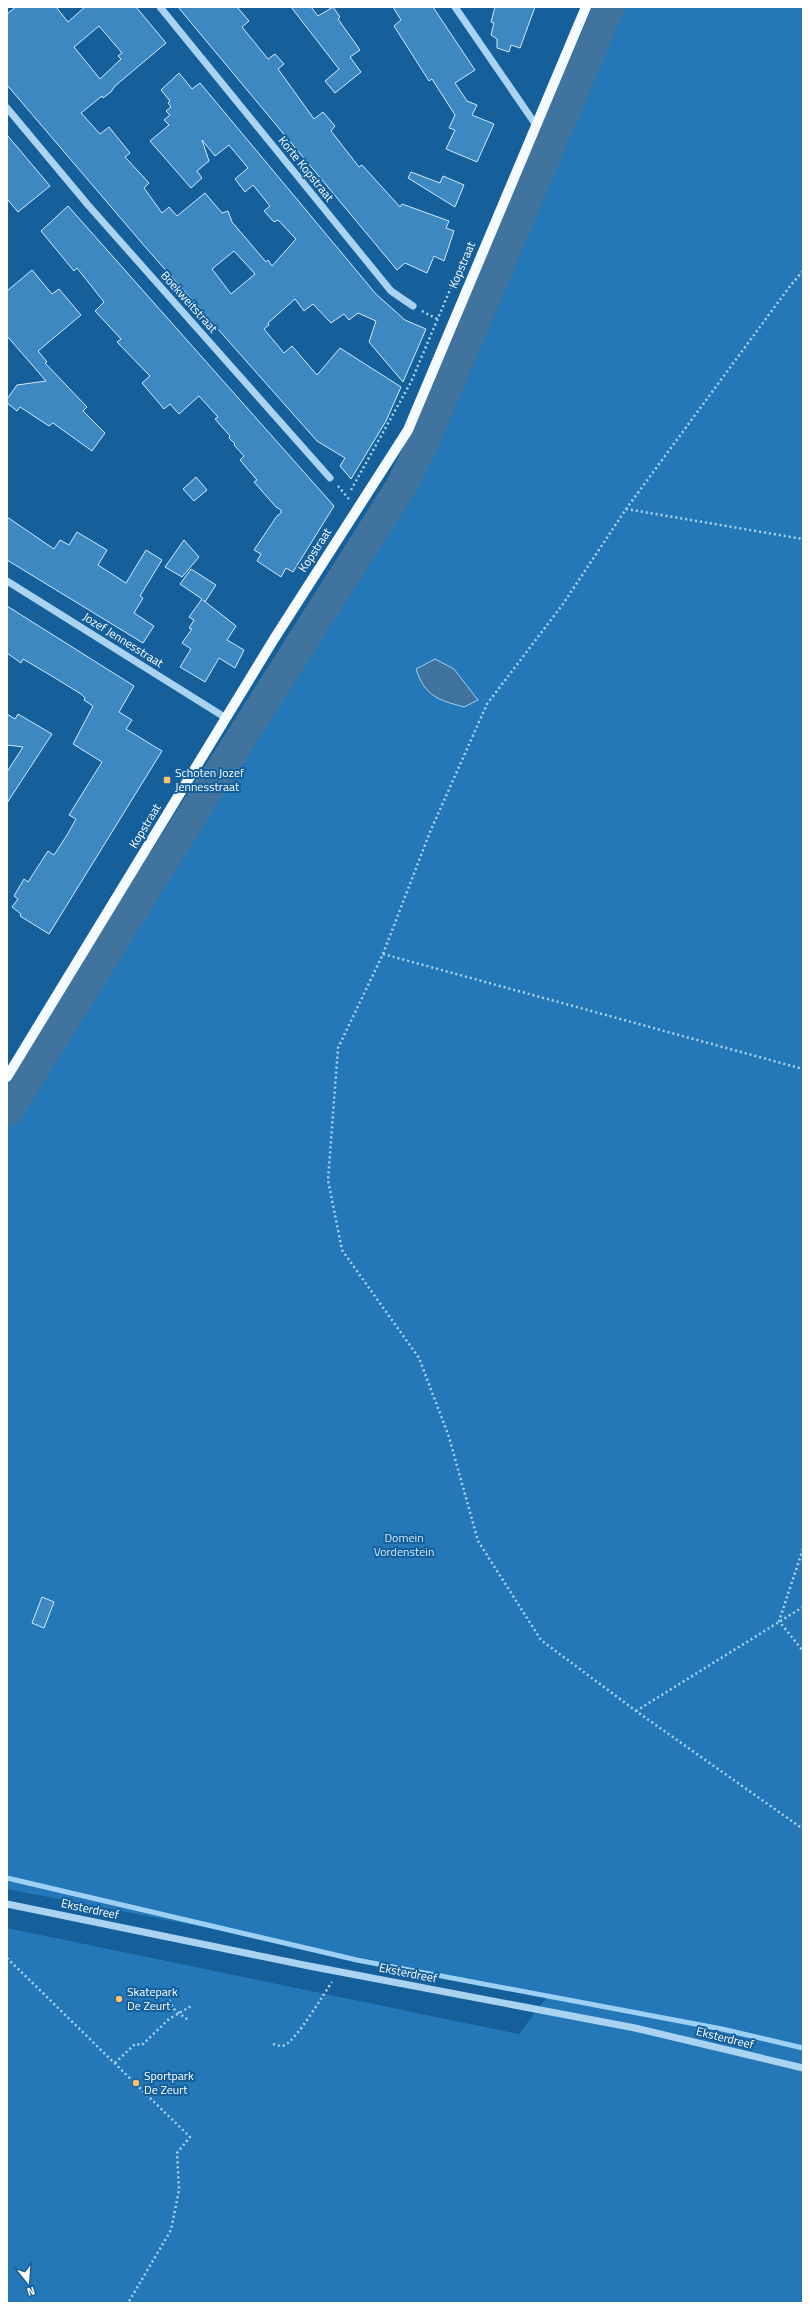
<svg xmlns="http://www.w3.org/2000/svg" width="810" height="2310" viewBox="0 0 810 2310" font-family="'Titillium Web',sans-serif">
  <style>
    .green { fill: #2478b7 }
    .water { fill: #40749e; stroke: #9cd0f5 }
    .lines { fill: none; stroke-linecap: round; stroke-linejoin: round }
    .stream { stroke: #9cd0f5; stroke-width: 5 }
    .river { stroke: #40749e; stroke-width: 31 }
    .building { fill: #3e88c1; stroke: #d2eafd; fill-rule: evenodd }
    .path { stroke: #aad3f2; stroke-width: 2.5; stroke-dasharray: 2 3; stroke-linecap: butt }
    .minor { stroke: #aad3f2; stroke-width: 7 }
    .major { stroke: #f5faff; stroke-width: 10 }
    .poi-dot { fill: #ffc36b; stroke: #155f9a; stroke-width: 1.5 }
    .labels { text-anchor: middle; stroke-width: 4; stroke-linejoin: round; paint-order: stroke }
    .street-label { font-size: 12px; fill: #fff; stroke: #155f9a }
    .poi-label { font-size: 12px; fill: #fff; stroke: #155f9a; text-anchor: start }
    .park-label { font-size: 12px; fill: #d2eafd; stroke: #155f9a }
  </style>
  <rect width="100%" height="100%" fill="#155f9a"/>
  <!-- green -->
  <path class="green" d="M603,7h200v2296h-796v-375l512,106 30,-40 -542,-105v-774l387,-628 81,-181z"/>
  <!-- water -->
  <path class="water" d="M435,659l19,10 24,31 -14,7c-25,-7 -39,-10 -48,-38z"/>
  <g class="lines">
    <!-- stream -->
    <path class="stream" d="M7,1878l350,82 365,69 81,19"/>
    <!-- river -->
    <path class="river" d="M7,1112l168,-270 225,-354 25,-49 184,-432"/>
  </g>
  <!-- building -->
  <g class="building">
    <path d="M16,7h40l12,15 17,-15h51l30,36 -51,43 -4,6 -8,6 -1,-2 -21,17 19,21 9,-7 21,26 -5,4 24,26 -5,5 18,25 7,-6 8,9 28,-23 17,20 6,-2 4,11 34,40 2,-2 4,6 24,-27 -18,-19 -4,2 -10,-11 6,-5 -17,-21 -8,7 -10,-13 13,-11 -19,-23 -14,11 -13,-16 7,21 -12,10 5,7 -11,10 -41,-47 19,-16 -5,-5 6,-5 -4,-4 5,-4 -3,-4 2,-2 -9,-11 18,-17 13,16 8,-6 176,211 29,26 21,9 -23,53 -34,-40 7,-21 -18,-8 -9,7 -5,-6 -13,9 -18,-19 -9,7 -9,-12 -27,24 1,2 -5,4 20,24 8,-7 25,29 23,-27 61,39 -15,34 -35,58 -11,-13 5,-8 -28,-17 -170,-192 -140,-164v-71zM99,26l23,27 -4,3 3,3 -21,20 -26,-32zM234,251l21,23 -24,20 -19,-25z"/>
    <path d="M178,7h59l12,14 -7,6 26,32 7,-5 9,10 -6,5 36,50 9,-7 12,14 -4,5 28,36 3,-2 38,42 2,-3 47,17 -3,7 8,3 -10,30 -10,-5 -7,17 -22,-10 -8,7z"/>
    <path d="M291,7h20l7,9 15,-9 7,10 -2,2 22,31 -10,7 11,15 -26,21 -10,-12 14,-12z"/>
    <path d="M393,7h40l42,63 -20,13 12,18 10,4 -5,10 22,9 -17,38 -31,-13 9,-19 -6,-2 6,-13 -23,-36 -3,2 -35,-55 7,-6z"/>
    <path d="M495,7h40l-15,41 -9,-3 -2,7 -12,-4v-9l-6,-4 3,-12 -3,-1z"/>
    <path d="M7,135l43,51 -32,26 -11,-13z"/>
    <path d="M411,172l29,11 3,-7 21,9 -9,22 -47,-29z"/>
    <path d="M68,206l266,300 -41,66 -7,-4 -5,9 -24,-16 4,-7 -7,-4 23,-34 4,-3v-3l-5,-3 -22,-25 3,-2 -17,-20 4,-4 -10,-11 1,-1 -6,-6 1,-2 -15,-17 3,-2 -19,-21 -20,18 -9,-10 -6,5 -22,-26 8,-7 -33,-34 4,-3 -26,-28 9,-9 -27,-34 -3,3 -33,-40z"/>
    <path d="M32,270l20,24 7,-5 22,26 -43,36 9,11 -2,1 42,44 -4,4 22,22 -13,18 -39,-28 -4,3 -29,-19 -3,4 -10,-8v-4l10,-14 29,-4 -39,-45v-45z"/>
    <path d="M196,477l11,13 -13,11 -11,-12z"/>
    <path d="M7,517l47,32 6,-9 9,5 8,-13 30,18 -9,15 28,18 20,-33 16,10 -22,36 3,2 -9,15 20,13 -11,17 -136,-83z"/>
    <path d="M184,540l15,17 -17,20 -17,-10z"/>
    <path d="M191,569l25,16 -11,17 -2,-2 33,26 -9,14 17,10 -9,18 -16,-10 -14,24 -25,-15 11,-18 -9,-6 10,-14 -3,-1 5,-8 -5,-3 13,-18 -22,-15z"/>
    <path d="M7,606l127,80 -15,26 13,8 -6,9 36,22 -113,183 -29,-18 1,-2 -9,-7 6,-8 -4,-3 10,-17 4,3 20,-31 6,4 13,-20 9,-16 -7,-4 33,-53 -29,-18 20,-38 -9,-6 1,-2 -4,-4 -31,-19 -27,-16 -2,4 -14,-10z"/>
    <path d="M7,714l8,5 3,-5 34,20 -45,69v-31l16,-25 -16,-2z"/>
    <path d="M42,1597l12,5 -10,26 -12,-5z"/>
  </g>
  <g class="lines">
    <!-- path -->
    <g class="path">
      <path d="M803,271l-13,15 -164,223 -63,95 -76,100 -57,128 -47,122 -45,94 -10,132 14,70 77,108 30,79 29,104 63,99 95,71 167,118"/>
      <path d="M422,311l17,9"/>
      <path d="M338,486l11,13"/>
      <path d="M351,490l60,-108 55,-130"/>
      <path d="M626,509l177,30"/>
      <path d="M383,954l420,115"/>
      <path d="M803,1549l-24,72 24,30"/>
      <path d="M636,1711l167,-104"/>
      <path d="M7,1958l183,179 -13,16 2,37 -8,40 -43,73"/>
      <path d="M169,2000l5,9 14,11"/>
      <path d="M273,2044c4,1 8,3 12,1 12,-6 38,-50 47,-63"/>
      <path d="M115,2063l20,-19 7,1 27,-26 24,-14"/>
    </g>
    <!-- minor -->
    <g class="minor">
      <path d="M160,7l231,284 22,15"/>
      <path d="M455,7l81,118"/>
      <path d="M7,108l81,97 242,273"/>
      <path d="M7,581l219,137"/>
      <path d="M7,1904l302,62 326,62 168,40"/>
    </g>
    <!-- major -->
    <path class="major" d="M7,1077l267,-438 134,-209 178,-423"/>
  </g>
  <!-- markers -->
  <g class="poi-dot">
    <rect x="163" y="776" width="8" height="8" rx="2"/>
    <circle cx="119" cy="1999" r="4"/>
    <circle cx="136" cy="2083" r="4"/>
  </g>
  <g class="labels">
    <!-- street labels -->
    <g class="street-label">
      <text transform="translate(306 169) rotate(51)" y="4">Korte Kopstraat</text>
      <text transform="translate(462 265) rotate(-67)" y="4">Kopstraat</text>
      <text transform="translate(189 302) rotate(48)" y="4">Boekweitstraat</text>
      <text transform="translate(315 550) rotate(-57)" y="4">Kopstraat</text>
      <text transform="translate(123 640) rotate(32)" y="4">Jozef Jennesstraat</text>
      <text transform="translate(145 826) rotate(-59)" y="4">Kopstraat</text>
      <text transform="translate(90 1909) rotate(12)" y="4">Eksterdreef</text>
      <text transform="translate(408 1973) rotate(11)" y="4">Eksterdreef</text>
      <text transform="translate(725 2038) rotate(14)" y="4">Eksterdreef</text>
    </g>
    <!-- poi labels -->
    <g class="poi-label">
      <text x="175" y="777">Schoten Jozef<tspan x="175" dy="14">Jennesstraat</tspan></text>
      <text x="127" y="1996">Skatepark<tspan x="127" dy="14">De Zeurt</tspan></text>
      <text x="144" y="2080">Sportpark<tspan x="144" dy="14">De Zeurt</tspan></text>
    </g>
    <!-- park labels -->
    <g class="park-label">
      <text x="404" y="1542">Domein<tspan x="404" dy="14">Vordenstein</tspan></text>
    </g>
  </g>
  <!-- border -->
  <rect width="810" height="2310" fill="none" stroke="#ffffff" stroke-width="16"/>
  <!-- north arrow -->
  <g transform="translate(28 2282) rotate(163)" stroke="#155f9a" stroke-width="3" paint-order="stroke">
  <path d="M0-3L7 15L0 10L-7 15Z" fill="#ffffff"/>
  <text y="-6" font-size="11" font-weight="bold" text-anchor="middle" fill="#ffffff">N</text>
  </g>
</svg>
